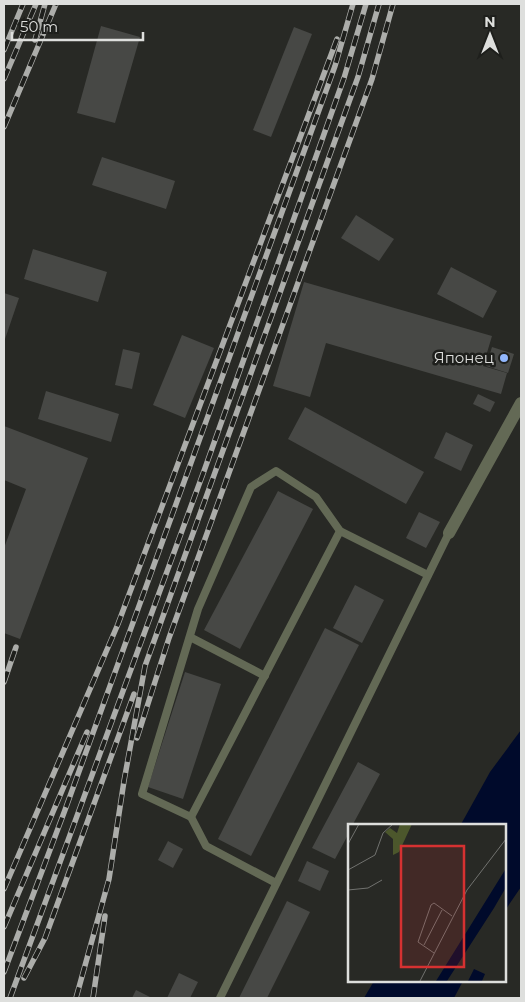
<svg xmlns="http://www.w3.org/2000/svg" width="525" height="1002" viewBox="0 0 525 1002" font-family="Montserrat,sans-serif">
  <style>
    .water { fill: #000a2b }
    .building { fill: #474845 }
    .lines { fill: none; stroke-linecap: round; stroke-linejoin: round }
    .lane { stroke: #636955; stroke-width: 8 }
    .street { stroke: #636955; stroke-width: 12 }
    .rail-casing { stroke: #acadaa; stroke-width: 5.5 }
    .rail { stroke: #1e1f1c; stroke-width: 4; stroke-dasharray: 11; stroke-linecap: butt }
    .poi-dot { fill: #92b7fd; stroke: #1e1f1c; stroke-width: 2 }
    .labels { text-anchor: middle; stroke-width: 5; stroke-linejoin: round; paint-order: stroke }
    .poi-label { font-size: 15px; fill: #dedfdd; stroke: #1e1f1c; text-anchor: end }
    .inset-road { fill: none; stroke: #71726f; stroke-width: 1 }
    .view { fill: #d63131; fill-opacity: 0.15; stroke: #d63131; stroke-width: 2.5 }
    .inset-edge { fill: none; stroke: #dedfdd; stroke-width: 2.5 }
  </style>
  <rect width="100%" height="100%" fill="#282925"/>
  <!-- water -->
  <g class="water">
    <path d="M521,730v157l-17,25v-86h-44l30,-54z"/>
    <path d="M374,981h89l-9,17h-90z"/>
  </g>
  <!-- building -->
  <g class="building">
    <path d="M101,26l39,11 -25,86 -38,-10z"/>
    <path d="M294,27l18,7 -41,103 -18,-7z"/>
    <path d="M102,157l73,24 -9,28 -74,-24z"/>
    <path d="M356,215l38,24 -15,22 -38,-23z"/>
    <path d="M33,249l74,23 -9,30 -74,-23z"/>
    <path d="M451,267l46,24 -14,27 -46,-24z"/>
    <path d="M304,282l188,54 -9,30 24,7 -6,21 -175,-51 -16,54 -37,-11z"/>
    <path d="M4,293l15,5 -15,44z"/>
    <path d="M182,335l32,13 -29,70 -32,-13z"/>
    <path d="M492,347l22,7 -6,19 -22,-7z"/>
    <path d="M123,349l17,4 -8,36 -17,-4z"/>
    <path d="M46,391l73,23 -8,28 -73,-23z"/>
    <path d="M478,394l17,8 -5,10 -17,-8z"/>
    <path d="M305,407l119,65 -18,32 -118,-65z"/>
    <path d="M4,426l84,32 -68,181 -16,-6v-85l22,-59 -22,-9z"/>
    <path d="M446,432l27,13 -12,26 -27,-13z"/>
    <path d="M278,491l35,18 -73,140 -36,-19z"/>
    <path d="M419,512l21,10 -14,26 -20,-10z"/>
    <path d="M355,585l29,15 -22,43 -29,-15z"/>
    <path d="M325,628l34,17 -108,211 -33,-17z"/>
    <path d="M185,672l36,12 -38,115 -35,-12z"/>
    <path d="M358,762l22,12 -28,52h-3v7l-14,26 -23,-11z"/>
    <path d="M168,841l15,8 -10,19 -15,-8z"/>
    <path d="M307,861l22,10 -9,20 -22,-10z"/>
    <path d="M287,901l23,11 -43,86h-28z"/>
    <path d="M179,973l19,9 -8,16h-23z"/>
    <path d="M136,990l14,7 -1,1h-17z"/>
  </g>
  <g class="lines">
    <!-- lane -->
    <g class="lane">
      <path d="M190,637l75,39"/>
      <path d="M191,817l149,-286"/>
      <path d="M276,883l-70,-37 -15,-29 -49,-23 56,-185 53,-122 25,-16 40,26 24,34 88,44"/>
      <path d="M220,998l229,-465"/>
    </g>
    <!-- street -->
    <path class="street" d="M449,533l72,-130"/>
    <defs>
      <g id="rail">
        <path d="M35,40l10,-36"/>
        <path d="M4,50l19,-46"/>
        <path d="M4,79l32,-75"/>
        <path d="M4,127l52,-123"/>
        <path d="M4,682l12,-35"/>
        <path d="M137,738l32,-100 203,-559 21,-75"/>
        <path d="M4,889l114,-265 219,-585"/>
        <path d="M4,927l83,-195"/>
        <path d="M4,972l61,-162 270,-744 18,-62"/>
        <path d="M24,978l21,-40 89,-244"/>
        <path d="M10,998l194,-527 140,-393 22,-74"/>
        <path d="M76,998l33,-119 15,-98 21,-115 213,-589 21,-73"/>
        <path d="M93,998l12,-82"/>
      </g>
    </defs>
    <!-- rail casing -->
    <use href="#rail" class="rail-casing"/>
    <!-- rail -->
    <use href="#rail" class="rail"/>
  </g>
  <!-- markers -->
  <circle class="poi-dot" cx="504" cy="358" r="5"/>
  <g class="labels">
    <!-- poi labels -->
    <g class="poi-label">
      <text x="494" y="363">Японец</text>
    </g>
  </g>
  <!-- overview -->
  <g transform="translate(348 824)">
    <rect width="158" height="158" fill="#282925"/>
    <path d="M52,0h12l-13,28 -6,3v-16l-8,-7 5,-4 7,5z" fill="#4c572c"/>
    <path d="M157,46v19l-11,19 -47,73h-11zM126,145l11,5 -3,7h-14z" fill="#000a2b"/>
    <path class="inset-road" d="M0,20l11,-20M0,46l27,-15 8,-22 10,-9M0,66l20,-2 14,-8M76,121l18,-35M86,129l-16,-11 13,-37 3,-2 18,13M72,157l47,-91 39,-51"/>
    <path class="view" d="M53,22h63v121h-63z"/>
    <rect width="158" height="158" class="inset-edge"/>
  </g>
  <!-- border -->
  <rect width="525" height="1002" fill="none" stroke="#dedfdd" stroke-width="10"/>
  <!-- north arrow -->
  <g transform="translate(490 35)" stroke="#1e1f1c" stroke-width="4" paint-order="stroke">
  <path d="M0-4L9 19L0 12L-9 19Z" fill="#dedfdd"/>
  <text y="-8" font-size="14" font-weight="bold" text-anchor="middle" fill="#dedfdd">N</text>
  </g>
  <!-- scale -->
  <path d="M12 32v8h131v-8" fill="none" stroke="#dedfdd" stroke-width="2.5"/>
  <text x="20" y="32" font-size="15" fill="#dedfdd" stroke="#1e1f1c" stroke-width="4" paint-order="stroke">50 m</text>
</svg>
